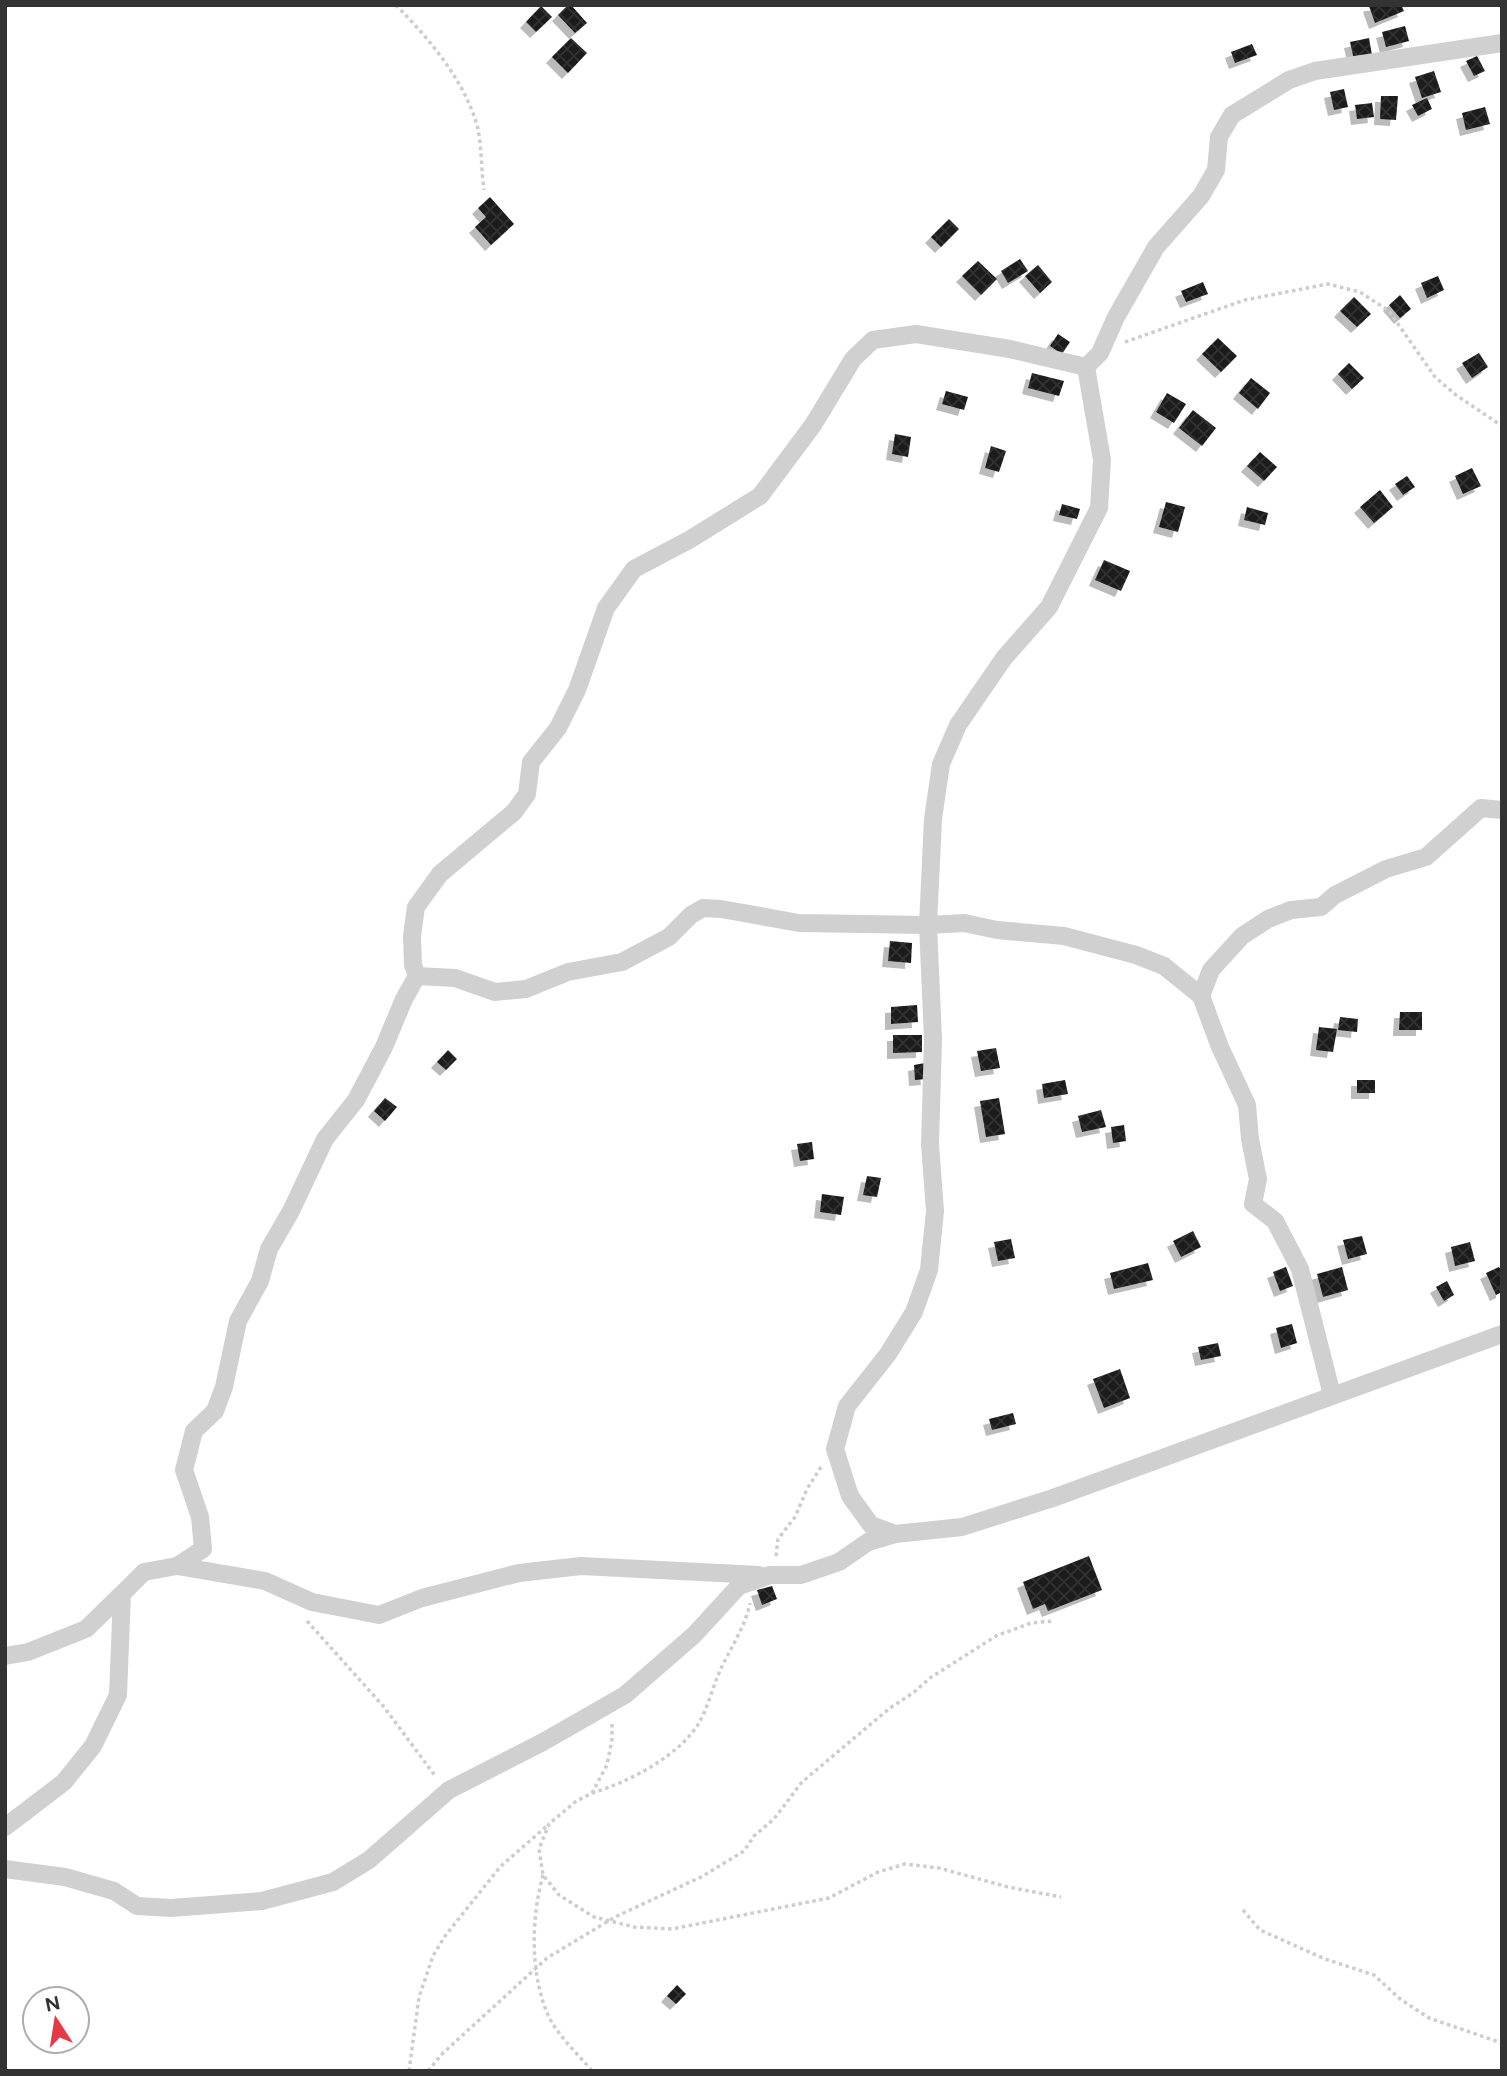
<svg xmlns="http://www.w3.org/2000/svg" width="1507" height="2076" viewBox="0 0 1507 2076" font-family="Figtree,sans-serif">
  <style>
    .building { fill: url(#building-cross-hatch); filter: url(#shadow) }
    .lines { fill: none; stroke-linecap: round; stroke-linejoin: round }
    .path { stroke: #cdcdcd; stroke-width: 3.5; stroke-dasharray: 3.5 3.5; stroke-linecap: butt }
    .minor { stroke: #d0d0d0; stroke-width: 18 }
  </style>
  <defs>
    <pattern id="building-cross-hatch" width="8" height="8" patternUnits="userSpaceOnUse" patternTransform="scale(1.75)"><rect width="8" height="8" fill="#1a1a1a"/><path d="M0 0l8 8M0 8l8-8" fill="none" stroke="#333"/></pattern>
    <filter id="shadow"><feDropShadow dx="-6" dy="6" stdDeviation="0" flood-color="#0004"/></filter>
  </defs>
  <rect width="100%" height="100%" fill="#fff"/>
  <!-- building -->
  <g class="building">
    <path d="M568,5h3l16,18 -12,10 -17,-18z"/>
    <path d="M1371,5h30l3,6 -29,12 -6,-17z"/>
    <path d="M541,6l11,11 -16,15 -10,-10z"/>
    <path d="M1405,26l4,15 -23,6 -4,-15z"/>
    <path d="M571,38l16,15 -19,20 -16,-16z"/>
    <path d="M1369,38l4,23 -18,3 -5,-22z"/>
    <path d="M1252,44l5,11 -22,8 -4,-11z"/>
    <path d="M1477,56l8,15 -11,5 -8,-15z"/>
    <path d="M1434,71l7,21 -19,6 -7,-21z"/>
    <path d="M1344,89l4,18 -14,3 -4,-18z"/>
    <path d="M1381,96h17l-2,24 -16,-1z"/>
    <path d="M1427,98l5,11 -14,7 -6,-11z"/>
    <path d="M1372,103l2,14 -17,2 -2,-14z"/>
    <path d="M1485,107l5,17 -24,6 -4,-17z"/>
    <path d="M490,197l24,27 -23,21 -16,-18 11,-10 -8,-9z"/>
    <path d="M949,219l10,10 -18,18 -10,-10z"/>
    <path d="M1020,259l8,12 -20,12 -7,-12z"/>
    <path d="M978,261l19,18 -16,16 -19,-19z"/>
    <path d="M1038,265l14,17 -12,11 -15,-17z"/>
    <path d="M1438,276l6,14 -17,8 -6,-15z"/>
    <path d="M1203,282l5,12 -22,8 -5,-11z"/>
    <path d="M1400,295l11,14 -11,9 -11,-13z"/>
    <path d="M1354,297l17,17 -14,13 -17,-16z"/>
    <path d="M1058,334l12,8 -8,12 -12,-8z"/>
    <path d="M1218,338l19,18 -16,16 -19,-18z"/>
    <path d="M1479,353l9,14 -16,11 -10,-15z"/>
    <path d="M1349,363l15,15 -12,11 -14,-15z"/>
    <path d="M1032,373l32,8 -5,15 -31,-8z"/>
    <path d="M1251,378l19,15 -12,16 -19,-16z"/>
    <path d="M946,391l22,6 -4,13 -22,-6z"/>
    <path d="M1167,393l19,11 -12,19 -18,-11z"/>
    <path d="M1193,410l23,18 -14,18 -23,-18z"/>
    <path d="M895,434l16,3 -3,20 -16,-3z"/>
    <path d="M991,446l15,5 -7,21 -14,-4z"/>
    <path d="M1260,452l17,15 -13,14 -17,-15z"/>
    <path d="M1472,468l9,18 -18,8 -8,-18z"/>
    <path d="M1407,476l8,11 -12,8 -8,-11z"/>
    <path d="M1380,490l13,17 -19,16 -14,-16z"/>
    <path d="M1166,502l19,5 -7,25 -19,-5z"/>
    <path d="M1062,504l18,5 -3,10 -18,-4z"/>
    <path d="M1247,507l21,6 -3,12 -21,-5z"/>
    <path d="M1104,560l26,11 -9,20 -26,-11z"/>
    <path d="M890,941l22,2 -1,20 -23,-2z"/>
    <path d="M917,1005l1,17 -27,2v-17z"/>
    <path d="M1400,1012h22v18h-23z"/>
    <path d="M1340,1017l18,2 -1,13 -19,-2z"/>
    <path d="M1319,1027l18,2 -4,23 -17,-2z"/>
    <path d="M893,1035h29v17l-29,1z"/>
    <path d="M996,1048l4,20 -19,3 -4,-20z"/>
    <path d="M448,1050l9,9 -11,11 -9,-8z"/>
    <path d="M925,1063l2,16 -12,1 -1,-15z"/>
    <path d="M1065,1080l3,14 -24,4 -2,-14z"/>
    <rect x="1357" y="1080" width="18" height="13"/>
    <path d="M385,1098l12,9 -12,14 -11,-10z"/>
    <path d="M999,1098l6,36 -19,3 -6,-36z"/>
    <path d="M1101,1110l5,17 -24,5 -4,-16z"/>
    <path d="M1124,1125l2,16 -13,2 -2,-16z"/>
    <path d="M812,1142l2,17 -14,2 -3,-17z"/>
    <path d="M867,1176l14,2 -4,19 -14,-2z"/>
    <path d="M822,1194l22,3 -3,18 -21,-3z"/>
    <path d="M1193,1231l8,16 -20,10 -8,-16z"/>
    <path d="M1362,1236l5,18 -19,5 -5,-19z"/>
    <path d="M1011,1239l4,19 -17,3 -4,-19z"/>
    <path d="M1470,1242l5,19 -20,5 -4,-19z"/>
    <path d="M1148,1263l5,17 -39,9 -4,-16z"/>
    <path d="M1286,1267l7,19 -13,5 -7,-19z"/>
    <path d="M1342,1267l6,23 -25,7 -6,-23z"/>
    <path d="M1499,1267l3,5v20l-6,3 -10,-22z"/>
    <path d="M1447,1281l7,14 -10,6 -8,-14z"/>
    <path d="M1292,1324l5,19 -16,5 -5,-20z"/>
    <path d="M1218,1343l3,13 -20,4 -3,-13z"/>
    <path d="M1120,1369l10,29 -26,10 -11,-29z"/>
    <path d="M1013,1413l3,11 -24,6 -3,-11z"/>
    <path d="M1089,1556l13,34 -54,21 -3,-7 -12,5 -10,-27z"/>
    <path d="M772,1586l5,13 -15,6 -5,-15z"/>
    <path d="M677,1985l9,9 -10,10 -9,-8z"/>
  </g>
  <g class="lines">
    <!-- path -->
    <g class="path">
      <path d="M396,5c33,34 67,73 81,120 5,20 4,44 7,65"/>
      <path d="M1125,342l120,-42 83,-16 32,8 29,19 46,66 21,18 46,31"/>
      <path d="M776,1556l2,-17 17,-22 12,-28 14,-22"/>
      <path d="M307,1621l77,86 52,70"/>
      <path d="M612,1724v15l-5,26 -15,28 -17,9 -26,22 -10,25 4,26 16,20 35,22 40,10 38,2 157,-31 49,-26 27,-8 34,4 69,19 53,10"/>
      <path d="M592,1793c37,-11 87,-37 107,-70 9,-16 13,-34 20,-50 10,-23 26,-45 31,-70"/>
      <path d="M543,1875c-12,44 -13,98 5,140 10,21 29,38 44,56"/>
      <path d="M1243,1910l17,20 65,29 49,16 26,24 29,19 73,25"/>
      <path d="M409,2071l10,-74 14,-41 12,-20 55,-69 48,-42"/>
      <path d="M428,2071l14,-17 105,-96 68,-41 88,-41 41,-25 10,-15 20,-17 28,-37 88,-74 23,-15 17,-15 66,-42 35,-13 22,-2"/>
    </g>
    <!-- minor -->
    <g class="minor">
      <path d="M1086,367l14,-14 16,-36 40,-70 45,-51 15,-26 3,-33 13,-22 57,-35 26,-9 187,-28"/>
      <path d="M417,976l38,2 40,14 31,-3 42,-17 54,-10 47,-25 22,-22 12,-7 18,1 78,14 129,2 36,-2 33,7 67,6 72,19 28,11 37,30 10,-26 31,-34 26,-17 23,-9 30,-3 14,-12 51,-26 40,-12 55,-49 21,2"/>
      <path d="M417,976l-4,-11 -1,-29 4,-29 24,-33 74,-62 13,-18 4,-32 27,-34 19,-38 29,-82 28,-39 55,-29 71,-44 53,-71 40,-66 20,-19 43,-6 94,15 76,18"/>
      <path d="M1201,996l19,51 27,58 3,34 8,40 -5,25 22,17 25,48 32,126"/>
      <path d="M895,1534l-24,-9 -21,-29 -15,-47 12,-43 41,-52 26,-42 15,-42 6,-59 -5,-67 3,-105 -5,-114 5,-106 8,-55 17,-39 46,-67 45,-51 50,-99 3,-48 -16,-93"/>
      <path d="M177,1566l88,15 47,21 67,13 43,-17 97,-25 62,-7 178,9"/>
      <path d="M5,1656l23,-4 58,-23 36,-35"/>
      <path d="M5,1827l59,-45 29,-36 25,-51 4,-101 22,-22 33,-6 26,-17 -3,-32 -16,-47 10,-39 21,-20 9,-24 14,-66 22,-40 9,-32 22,-38 34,-72 31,-39 28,-53 20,-48 13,-23"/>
      <path d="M5,1869l60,8 49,14 23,15 34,2 91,-7 71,-19 36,-22 80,-70 94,-48 82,-47 69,-60 45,-49 31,-11h31l38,-13 29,-20 27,-8 67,-7 91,-29 449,-164"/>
    </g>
  </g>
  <!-- border -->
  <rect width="1507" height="2076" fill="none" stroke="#333333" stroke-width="14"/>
  <!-- north arrow -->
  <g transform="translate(56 2020) rotate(348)"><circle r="33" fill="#ffffff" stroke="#adadad" stroke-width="2"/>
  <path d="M0-5L12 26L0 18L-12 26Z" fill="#e63946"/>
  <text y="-10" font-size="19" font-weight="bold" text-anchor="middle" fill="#333333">N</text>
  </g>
</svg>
